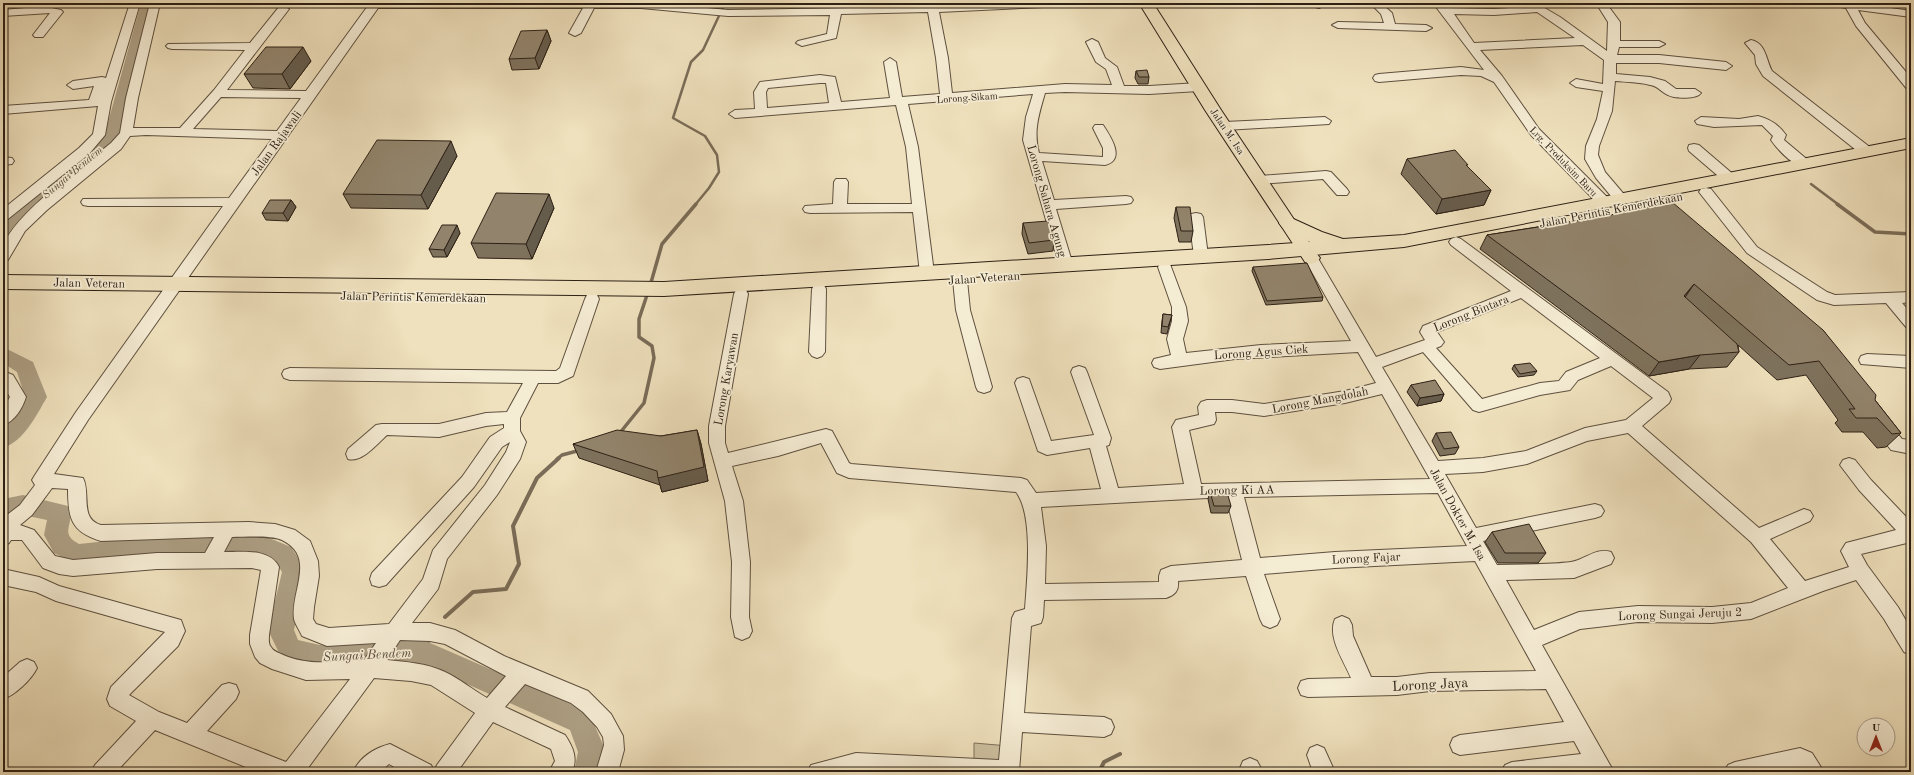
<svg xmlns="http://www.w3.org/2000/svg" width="1914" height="775" viewBox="0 0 1914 775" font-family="'Old Standard TT',serif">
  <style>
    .green { fill: #cec0a0; stroke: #7e705a }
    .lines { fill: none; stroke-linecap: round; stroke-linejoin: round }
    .stream-far2 { stroke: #7a6c58; stroke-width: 2.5 }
    .stream-far1 { stroke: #7a6c58; stroke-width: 3.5 }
    .stream { stroke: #7a6c58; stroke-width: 4 }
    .river { fill: #ad9f84; fill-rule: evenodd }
    .minor-casing { stroke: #5e503f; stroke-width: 2 }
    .major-casing { stroke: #2d2015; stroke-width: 2 }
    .highway-casing { stroke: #2d2015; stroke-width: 2 }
    .minor { fill: #f5ecd4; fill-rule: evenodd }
    .major { fill: #efe1bd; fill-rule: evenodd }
    .highway { fill: #efe1bd; fill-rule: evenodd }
    .wall { fill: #7e725d; stroke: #2d2015 }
    .shaded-wall { fill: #665c4c; stroke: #2d2015 }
    .building { fill: #92846c; stroke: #2d2015 }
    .labels { text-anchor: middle; stroke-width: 3.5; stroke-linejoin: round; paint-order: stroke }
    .far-street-label { font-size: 10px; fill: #2d2015; stroke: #f5ecd4 }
    .far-water-label { font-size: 11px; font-style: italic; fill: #5a4c3c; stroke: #f5ecd4 }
    .street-label { font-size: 12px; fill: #2d2015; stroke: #f5ecd4 }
    .water-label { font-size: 13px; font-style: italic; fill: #5a4c3c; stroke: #f5ecd4 }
    .near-street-label { font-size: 14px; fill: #2d2015; stroke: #f5ecd4 }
  </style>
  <rect width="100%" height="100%" fill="#efe1bd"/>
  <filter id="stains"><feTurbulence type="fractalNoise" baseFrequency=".005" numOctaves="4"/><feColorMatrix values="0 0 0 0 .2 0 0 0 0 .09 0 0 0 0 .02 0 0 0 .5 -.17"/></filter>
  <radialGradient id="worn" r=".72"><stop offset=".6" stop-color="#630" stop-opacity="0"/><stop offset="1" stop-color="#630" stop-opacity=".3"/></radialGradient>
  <!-- green -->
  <path class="green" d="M974,743l35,3 -2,15 -33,9z"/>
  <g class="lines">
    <!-- stream-far2 -->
    <g class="stream-far2">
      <path d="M1811,184l28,21"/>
      <path d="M695,205l14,-17 10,-16 -2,-17 -12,-19 -32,-18 18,-56 12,-12 22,-47"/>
    </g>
    <!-- stream-far1 -->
    <g class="stream-far1">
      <path d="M1837,204l38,28 36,2"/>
      <path d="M650,286l12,-42 34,-40"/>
      <path d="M619,434l25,-31 10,-45 -2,-12 -13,-9v-18l9,-27"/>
      <path d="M557,459l5,-4 19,-5"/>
    </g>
    <!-- stream -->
    <g class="stream">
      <path d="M445,617l28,-25 33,-3 13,-25 -6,-38 24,-48 22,-20"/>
      <path d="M421,651l8,-11"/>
      <path d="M1099,772l5,-10 16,-8"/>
    </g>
    <!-- river -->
    <g class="river">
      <path d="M141,3h14l-32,123 -11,19 -84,73 -18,23 -7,2v-18l13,-15 81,-68 10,-16z"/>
      <path d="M3,347l30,15 14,35c-11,19 -23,44 -44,51v-22l22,-29 -8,-25 -14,-9z"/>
      <path d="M23,495l45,11c9,18 -11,26 11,38l66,-7 117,-2 29,12 15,23 -12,60 4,10 22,5 101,-6 168,73 17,40 -4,20h-28l4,-20 -8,-22 -150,-67 -100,6 -39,-12 -13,-27 14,-58 -7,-11 -15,-6 -115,2 -68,7 -23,-11 -10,-18 3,-15 -24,-5 -20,4v-20z"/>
    </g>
    <defs>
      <g id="minor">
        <path d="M38,3h11l-2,4 14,3 2,2 -20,25h-8l-2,-2 17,-22 -47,3v-6l33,-3z"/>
        <path d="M130,3h10l-29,99 -6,33 -16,19 -81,65 -5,1v-11l76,-61 14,-14 5,-28 -95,8v-8l86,-6 5,-14 -21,3 -6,-4 6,-4 29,-4 4,1z"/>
        <path d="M150,3h10l-22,95 -5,30h47l34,-38 31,-40 -73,-1 -4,-1 -2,-2 2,-2 82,-1 29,-36 4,-1 6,3 -62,81 79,1 64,-88h285l73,7 179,-3 84,-4h80l-5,3 -127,6 9,46 4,35 113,-9 47,1 -6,-16 -10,-7 -10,-20 6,-3 6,3 7,16 12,9 7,19h25l50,-3 6,4 -6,4 -50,3 -84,-2 -20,1c-6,21 -12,38 -6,60l64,4v-9l-10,-20 2,-3h8c8,12 23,35 2,40l-63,-4 12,39 72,-4 5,1 2,3 -2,3 -5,1 -70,5 17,56 -2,3 -5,2 -5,-2 -2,-3 -36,-125 3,-23 7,-23 -125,10 10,43 16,126 -2,4 -5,1 -5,-1 -2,-4 -7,-61 -103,1 -5,-1 -2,-3 2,-3 28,-2 1,-22 2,-3h10l2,3 -1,22h65l-6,-57 -10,-42 -161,13 -6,-4 6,-4 20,-1 -1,-17 6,-10 60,-7 15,2 6,25 49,-4 -6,-36 6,-4 6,4 6,35 38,-3 -4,-36 -8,-46 -87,2 -5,24 -34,8 -6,-3 2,-2 29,-7 3,-19 -102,1 -87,-8h-47l-13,25 -6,3 -6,-3 14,-25h-205l-290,412 -34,54 29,4c8,15 -4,41 18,47l148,-3 26,2 20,6 15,11 8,20 1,15 -5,31 -1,12 3,5 13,4 60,-4 34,-45 10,-29 52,-65 21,-33 4,-10 -8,5 -28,40 -88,98 -7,2 -7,-2 -2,-6 2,-6 90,-96 28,-40 14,-9v-4l-18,2 -47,11 -52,-2c-10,9 -25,28 -39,24l-2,-5 2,-5 28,-24 6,-1h57l47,-11 21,-1 16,-29 -233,-3 -6,-2 -2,-4 2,-4 6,-2 266,3 4,-3 25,-69 2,-4 5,-1 5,1 2,4 -26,77 -15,7h-20l-18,35v13l6,11 -6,17 -23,36 -50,64 -9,30 -26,34h18l25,7 49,26 84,35 23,23 12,22 1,14 -6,22h-22l8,-27 -1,-8 -6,-10 -14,-15 -12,-9 -46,-19 -20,23 60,28c8,12 13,23 7,37h-23l6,-11 -4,-12 -58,-27 -36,50h-54l-14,-8 -9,8h-27c7,-15 22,-24 37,-28l41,21 3,6 3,-6 38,-52 -44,-28 -20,-4 -37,-3 -69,94h-47l-103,-42 -39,42h-25l4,-7 41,-44 -26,-15 -3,-7 4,-12 54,-55 -109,-31 -20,-9 -33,-7v-16l36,8 20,9 122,34 4,11 -7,15 -49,49 30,17 28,11 35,-38 7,-2 7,2 3,7 -3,7 -29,32 79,31 64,-83 -44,1 -34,-11 -12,-6 -5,-6 -5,-13v-9l11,-65 -9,-2 -95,1 -84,7 -14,-2 -16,-6 -21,-28h-11l-2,3 -6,3v-25l4,-6 13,-10 15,-20 -3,-5 3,-5 41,-63 147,-206h-135l-5,-1 -2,-3 2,-3 146,-1 43,-59 -126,-4 -16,1 -9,13 -74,61 -22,21 -17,29 -5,2c0,-6 -1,-14 1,-18 14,-33 78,-77 107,-101l9,-10 6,-35zM820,83h6l3,20 -62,5 -1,-16 2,-4zM221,97l80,1 -24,33 -84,-2zM52,488l16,1c0,29 3,43 33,52l113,-4 -9,16h-48l-84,7 -18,-4 -21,-26 -14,-5 12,-10zM232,537c13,0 39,-2 50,3 35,17 8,52 12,79 1,5 6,12 8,17l25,10 49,-3 -12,17c-28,1 -56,7 -83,-6 -4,-2 -8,-3 -10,-7 -3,-3 -2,-8 -2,-12l10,-68c-9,-19 -37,-15 -55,-15zM400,640l30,1 15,3 61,32 -19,22c-14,-8 -27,-19 -42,-26 -19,-9 -39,-10 -58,-12z"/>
        <path d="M1313,3h10l2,2 -6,3 -4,-1z"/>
        <path d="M1339,3h10v1l-5,3 -4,-1z"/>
        <path d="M1370,3h11l11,10 3,11 31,1 6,3 -6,3 -88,-3 -6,-3 6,-3 46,1 -3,-9z"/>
        <path d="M1433,3h11l5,5 45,1 32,-2 -3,-4h13l7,4 17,10 47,34 1,-29 -12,-19h10l14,19v19h39l6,3 -6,3h-40l-2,8h42l67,7 6,4 -6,4 -67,-7h-43v11l34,3 15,4 11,8h19l6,4c-4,6 -26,6 -33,2 -7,-3 -10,-9 -18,-10 -11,-3 -23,-3 -35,-4l-3,30 -13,35 -1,9 7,17 23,27 -2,3h-10l-20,-24 -11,-19 1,-13 11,-27 6,-28 -27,-4 -6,-4 6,-4 27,5 1,-24 -21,-15 -103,5 22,26 37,53 71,71 2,3 -2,3h-10l-69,-71 -37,-53 -13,-6 -20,-1 -82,7 -4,-1 -2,-3 2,-3 4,-1 82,-7 23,3zM1537,12l38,26 -101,5 -20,-29 40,1z"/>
        <path d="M1650,3h10v1l-5,3 -4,-1z"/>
        <path d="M1829,3h28l54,8v6l-53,-7 7,13 46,55v12l-4,-1 -51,-63 -10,-18 -16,-3z"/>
        <path d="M1751,40c15,3 15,20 21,31l99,77 1,3 -1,3h-10l-98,-78 -7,-12 -1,-9 -10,-12z"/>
        <path d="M1758,116c12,3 21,9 28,19l-2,5 25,21 2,3 -2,3c-13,3 -31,-17 -38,-27l2,-4 -11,-11 -48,2 -17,-3 -2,-3 6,-4 38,2z"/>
        <path d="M1325,117l6,4 -2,3 -104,6 -4,-1 -2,-3 2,-3 4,-1z"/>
        <path d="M1694,144l5,1 35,30 2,3 -2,3h-10l-35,-30 -1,-3 1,-3z"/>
        <path d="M3,157l9,1 2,3 -2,3 -9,1z"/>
        <path d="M1326,171l5,1 16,17 2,3 -2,3h-10l-14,-16 -63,5 -5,-1 -2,-3 2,-3 5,-1z"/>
        <path d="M1706,188l5,1 46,58 70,45 8,3 76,-3v10l-9,1 9,10v15l-5,-1 -20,-24 -52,2 -17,-5 -70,-47 -48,-61 2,-3z"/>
        <path d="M1196,213l5,1 2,3 5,39 -2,3 -5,2 -5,-2 -2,-3 -5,-39 2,-3z"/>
        <path d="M1456,237l5,2 207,153 3,7 -2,4 -27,23 117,102 45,-19 6,2 3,5 -3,5 -40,18 35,42 44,-14 -8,-16 5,-8 50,-13 -37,-40 -19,-25 3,-5 6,-2 6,2 16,20 40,42v20l-50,12 6,11 31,42 13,22v26l-7,-3 -20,-33 -28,-39 -33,11 -72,28 -39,4 -74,-1 -32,4 -26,3 -38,16 72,127h-113l4,-7 7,-3 69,-8 -7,-13 -114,14 -7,-3 -3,-7 3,-7 7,-3 104,-13 -18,-33 -116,2 -33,4 -89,2 -7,-2 -3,-7 3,-7 7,-2 43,-1c-7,-17 -24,-41 -16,-59l7,-3 7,3 3,6 1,11 18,41h26l33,-4 106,-2 -61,-110 -140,7 -71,6 16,45 -3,6 -7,3 -7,-3 -3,-6 -14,-43 -68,5c1,10 -3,14 -12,17l-122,2 -1,17 -2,6 -10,3 -7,87 80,4 7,3 3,7 -3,7 -7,3 -82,-5 -3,40h-212l4,-7 45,-12 143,7 13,-142 3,-6 10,-3c2,-29 9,-94 -9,-117l-167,-14 -12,-5 -16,-30 -43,13 -46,10 11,35 7,61 -1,55 3,14 -3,6 -7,3 -7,-3 -4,-20 1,-55 -7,-61 -16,-58v-17l25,-132 2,-4 5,-1 5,1 2,4 -23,132v17l3,10 98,-24 6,2 17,32 2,1 170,14 6,2 9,13 65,-4 -11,-41 -43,7 -9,-4 -23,-68 2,-4 6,-2 6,2 22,62 43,-6 -23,-63 2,-4 6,-2 6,2 2,4 24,66 -2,7 -3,1 12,42 66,-4 -12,-57 4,-7 23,-5 -1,-8 3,-5 6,-2h25l32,4 81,-13 31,-8 -18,-31 -123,7 -75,10 -6,-2 -2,-4 2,-4 17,-4 -4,-16 5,-18v-14l-14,-40 2,-3 5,-2 5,2 16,43 2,14 -5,18 3,14 75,-8 90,-4 -47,-83 2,-3 5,-2 5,2 60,102 49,-17 -5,-8 3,-6 88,-35 -60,-46 -2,-3 2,-3zM1521,298l79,60 -34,14 -7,9 -19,2 -58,16 -46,-51 5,-2 3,-4 -7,-10zM1423,352l50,58 6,2 61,-17 30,-5 8,-10 33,-14 42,32 -27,22 -41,8 -59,23 -43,7 -45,3 -56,-94zM1382,394l48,85 -229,5 -12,-54 25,-6 2,-4 -1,-8h17l32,4 81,-13zM1628,433l123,109 37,46 -37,15 -39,4 -74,-1 -59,6 -45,18 -28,-50 68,-2 37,-14 3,-6 -3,-6c-15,-5 -26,8 -40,10 -24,3 -50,2 -74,3l-14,-24 112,-23 6,-2 3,-5 -3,-5 -6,-2 -119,24 -31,-54 38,-2 44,-8 60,-23zM1438,493l29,53 -132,6 -75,6 -16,-61zM1226,497l16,63 -71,6 -10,4 -2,6v6l-114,2 1,-38 -5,-39z"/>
        <path d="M960,275l5,1 2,4 3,30 22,77 -2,4 -6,2 -6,-2 -2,-4 -20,-77 -3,-30 2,-4z"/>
        <path d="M819,284l5,1 2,4 -1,63 -3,4 -5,2 -5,-2 -3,-4 3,-63 2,-4z"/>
        <path d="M1867,354l44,2v12l-50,-4 -2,-4 2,-4z"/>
        <path d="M3,371l10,4 13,22c-4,12 -11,24 -23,28v-17l7,-11 -7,-11z"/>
        <path d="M1879,418l6,1 17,20 9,1v14l-20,-4 -20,-26 2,-5z"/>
        <path d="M27,659l7,3 3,6c-6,12 -22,27 -34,31v-22l17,-15z"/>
        <path d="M1317,745l7,3 11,24h-22l-6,-17 3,-7z"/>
        <path d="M1800,748l12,5 12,19h-23l-3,-3 -15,3h-59l4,-7 7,-3z"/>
        <path d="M1250,758l7,3 6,11h-22l-1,-4 3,-7z"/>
      </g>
      <path id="major" d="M1139,3h14l68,107 96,144 3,4 -3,4 -6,2 -6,-2 -100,-152z"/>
      <path id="highway" d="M1911,138v10l-507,99 -136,12 -604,37 -661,-7v-14l661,7 604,-37 42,-3 -28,-15 -3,-4 3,-4 7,-2 33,15 21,7 61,-4z"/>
    </defs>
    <!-- minor casing -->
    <use href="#minor" class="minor-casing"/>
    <!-- major casing -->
    <use href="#major" class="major-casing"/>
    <!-- highway casing -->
    <use href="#highway" class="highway-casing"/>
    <!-- minor -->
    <use href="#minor" class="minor"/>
    <!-- major -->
    <use href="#major" class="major"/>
    <!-- highway -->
    <use href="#highway" class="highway"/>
  </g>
  <!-- wall -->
  <g class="wall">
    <path d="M547,30l4,11 -12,28 -27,1 -3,-11z"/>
    <path d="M311,61l-21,28 -37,-1 -9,-14z"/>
    <path d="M1136,71l13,6 -1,7h-10l-3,-6z"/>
    <path d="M457,156l-29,53 -77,-1 -8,-14z"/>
    <path d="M1407,159l60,8 24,23 -7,15 -48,9 -35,-40z"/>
    <path d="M291,200l5,7 -8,14 -22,-1 -4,-7z"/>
    <path d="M1176,207l17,24 -2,11h-12l-5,-24z"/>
    <path d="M554,208l-22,51 -54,-1 -7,-15z"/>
    <path d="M1601,217l222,113 52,70 26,33 -15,14 -9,1 -14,-16h-21l-7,-9 3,-3 -32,-45 -29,5 -39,-35 1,7 -12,15 -38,2 -40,7 -169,-127 7,-14z"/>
    <path d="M1023,223l31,17 -1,11 -25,3 -6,-20z"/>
    <path d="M460,233l-13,24h-14l-4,-8z"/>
    <path d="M1253,267l70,30 -1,4 -56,4 -14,-34z"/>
    <path d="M1163,314l9,1 -5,19 -6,-1 1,-12z"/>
    <path d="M1514,365l23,6 -3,4 -16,2 -6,-8z"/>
    <path d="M1411,385l33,9 -3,7 -24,5 -10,-14z"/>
    <path d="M697,430l4,14 7,37 -46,11 -2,-7 -81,-27 -6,-14 88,-8z"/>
    <path d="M1436,433l23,14 -4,7 -15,2 -8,-15z"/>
    <path d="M1210,492l21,14 -3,7h-17l-3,-14z"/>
    <path d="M1492,532l54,21 -8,10h-40l-13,-21z"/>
  </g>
  <!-- shaded-wall -->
  <g class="shaded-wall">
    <path d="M547,30l4,11 -12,28 -4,-11z"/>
    <path d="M303,47l8,14 -21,28 -8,-15z"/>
    <path d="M451,141l6,15 -29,53 -7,-14z"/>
    <path d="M1491,190l-7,15 -48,9 6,-15z"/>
    <path d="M549,194l5,14 -22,51 -6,-15z"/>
    <path d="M291,200l5,7 -8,14 -5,-8z"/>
    <path d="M457,225l3,8 -13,24 -3,-7z"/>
    <path d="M1694,284l-10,15v-3z"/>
    <path d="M1700,355l-11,14 -40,7 10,-14z"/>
    <path d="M1444,394l-3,7 -24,5 3,-8z"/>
    <path d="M697,430l4,14 7,37 -46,11 -4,-14z"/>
  </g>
  <!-- building -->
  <g class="building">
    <path d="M547,30l-12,28 -26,1 12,-28z"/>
    <path d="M266,47h37l-21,27h-38z"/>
    <path d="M1147,70l2,7h-10l-3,-6z"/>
    <path d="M377,140l74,1 -30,54 -78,-1z"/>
    <path d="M1455,150l13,15h-2l25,25 -49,9 -35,-40z"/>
    <path d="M496,193l53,1 -23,50 -55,-1z"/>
    <path d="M270,200h21l-8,13h-21z"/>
    <path d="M1672,202l151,128 53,65 -1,5 26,33 -9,1 -15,-16h-21l-7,-9h6l-36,-48 -30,4 -95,-81 -10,12 53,48 2,8 -39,3 -41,7 -172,-127 114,-18z"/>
    <path d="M1176,207h14l3,24h-12z"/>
    <path d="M1048,221l6,19 -25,3 -6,-20z"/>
    <path d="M442,225h15l-13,25 -15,-1z"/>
    <path d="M1307,263l16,34 -56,4 -14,-34z"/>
    <path d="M1163,314l9,1 -4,12 -6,-1z"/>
    <path d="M1530,363l7,8 -17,3 -6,-9z"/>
    <path d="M1435,380l9,14 -24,4 -9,-13z"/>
    <path d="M617,430l44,6 36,-6 7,37 -46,11 -1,-7 -84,-27z"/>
    <path d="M1451,432l8,15 -15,2 -8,-16z"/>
    <path d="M1210,492h17l4,14h-17z"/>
    <path d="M1529,524l17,29h-41l-13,-21z"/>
  </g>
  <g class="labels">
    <!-- far-street labels -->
    <g class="far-street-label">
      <text transform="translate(967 97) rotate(-4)" y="4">Lorong Sikam</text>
      <text transform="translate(1228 131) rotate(56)" y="4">Jalan M. Isa</text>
      <text transform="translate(1564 161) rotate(46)" y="4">Lrg. Produksim Baru</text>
    </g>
    <!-- far-water labels -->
    <g class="far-water-label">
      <text transform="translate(72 172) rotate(-40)" y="4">Sungai Bendem</text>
    </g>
    <!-- street labels -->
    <g class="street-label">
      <text transform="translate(276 143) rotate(-54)" y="4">Jalan Rajawali</text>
      <text transform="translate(1047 201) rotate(74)" y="4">Lorong Sahara Agung</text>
      <text transform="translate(1611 210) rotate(-11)" y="4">Jalan Perintis Kemerdekaan</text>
      <text transform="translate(984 278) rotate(-4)" y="4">Jalan Veteran</text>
      <text transform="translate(89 283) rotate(1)" y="4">Jalan Veteran</text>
      <text transform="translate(413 297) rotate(1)" y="4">Jalan Perintis Kemerdekaan</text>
      <text transform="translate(1471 313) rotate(-22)" y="4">Lorong Bintara</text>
      <text transform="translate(1261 352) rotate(-4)" y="4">Lorong Agus Ciek</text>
      <text transform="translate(726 379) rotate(-80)" y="4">Lorong Karyawan</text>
      <text transform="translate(1320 400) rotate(-11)" y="4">Lorong Mangdolah</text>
      <text transform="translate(1237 490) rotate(-1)" y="4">Lorong Ki AA</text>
      <text transform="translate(1458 514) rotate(61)" y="4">Jalan Dokter M. Isa</text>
      <text transform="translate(1366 558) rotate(-3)" y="4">Lorong Fajar</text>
      <text transform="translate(1680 614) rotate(-2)" y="4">Lorong Sungai Jeruju 2</text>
    </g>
    <!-- water labels -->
    <g class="water-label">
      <text transform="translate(367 654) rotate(-3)" y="5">Sungai Bendem</text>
    </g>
    <!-- near-street labels -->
    <g class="near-street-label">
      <text transform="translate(1430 684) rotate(-3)" y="5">Lorong Jaya</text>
    </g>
  </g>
  <!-- margin -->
  <rect width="1914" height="775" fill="none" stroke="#efe1bd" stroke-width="16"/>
  <rect x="4" y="4" width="1906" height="767" fill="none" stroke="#2d2015" stroke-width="2"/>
  <rect x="8" y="8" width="1898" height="759" fill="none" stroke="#2d2015"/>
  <!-- north arrow -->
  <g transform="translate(1876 737)"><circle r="19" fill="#f5ecd4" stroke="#a59a88"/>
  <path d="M0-3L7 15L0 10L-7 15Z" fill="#8f2418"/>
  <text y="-6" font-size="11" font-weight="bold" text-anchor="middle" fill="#2d2015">U</text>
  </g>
  <rect width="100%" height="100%" filter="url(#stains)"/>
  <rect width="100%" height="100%" fill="url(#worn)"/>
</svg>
